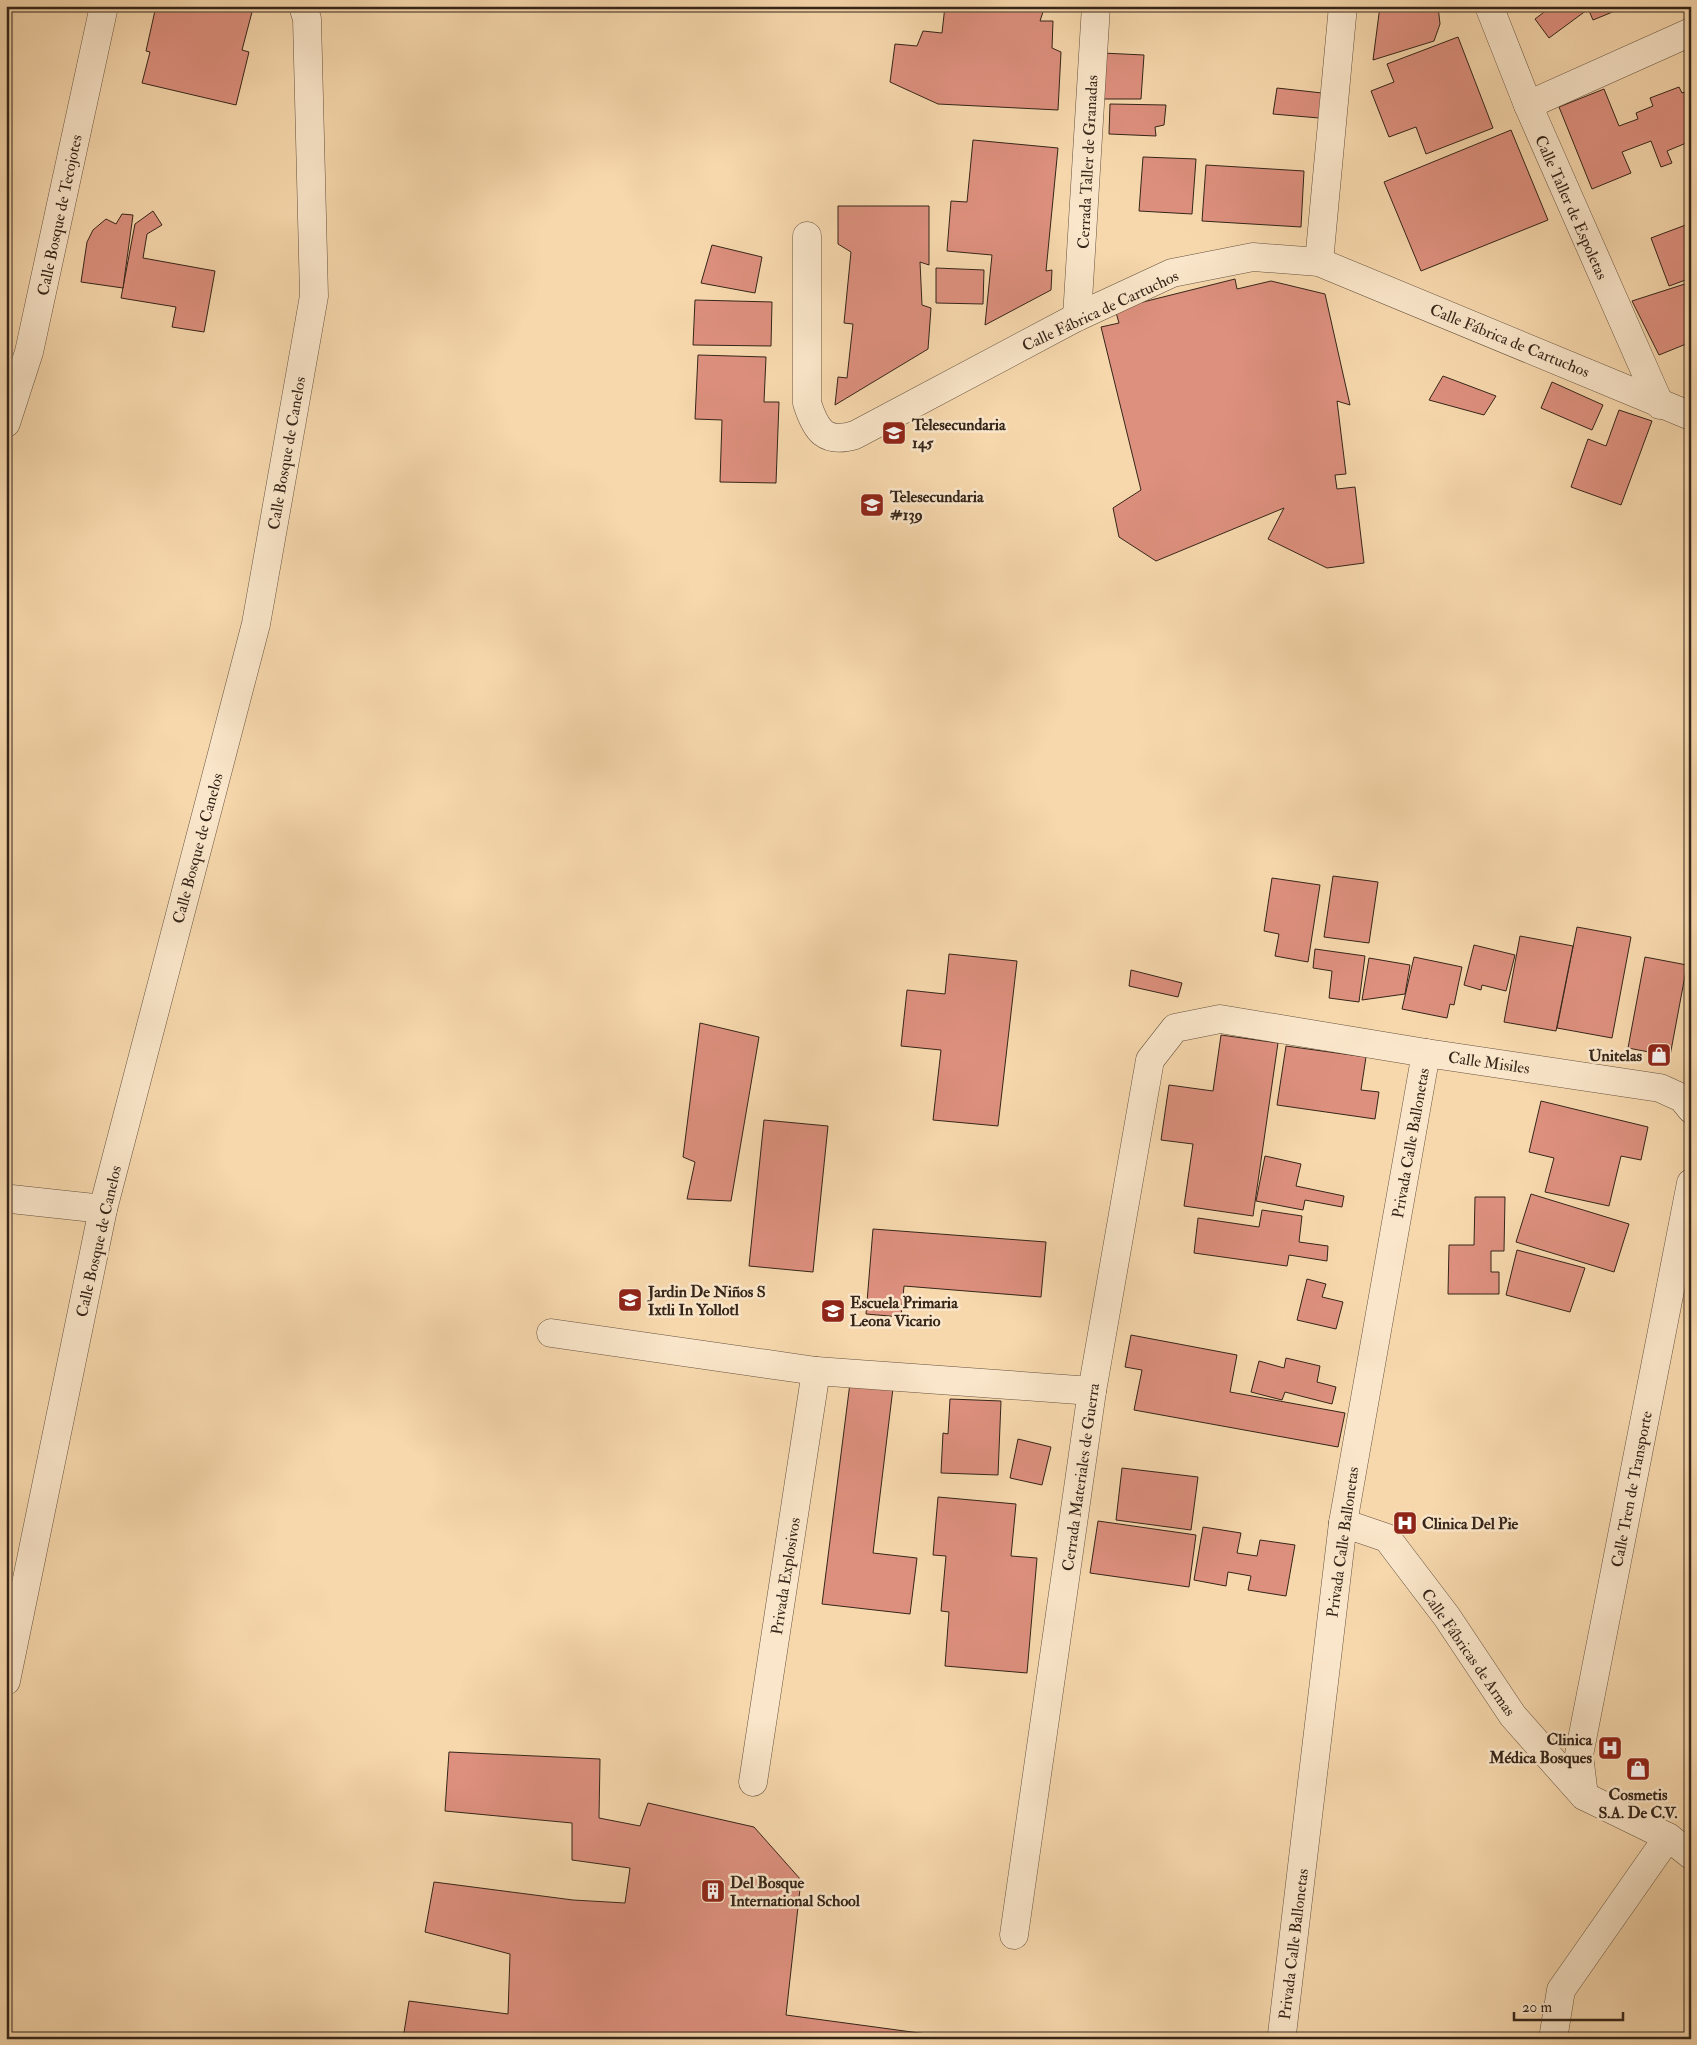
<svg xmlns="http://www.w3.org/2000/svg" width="1697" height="2045" viewBox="0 0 1697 2045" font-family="'IM FELL Double Pica',serif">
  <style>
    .building { fill: #dd907e; stroke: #352519 }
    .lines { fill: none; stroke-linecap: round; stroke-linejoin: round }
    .minor-casing { stroke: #66523e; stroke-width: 29 }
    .minor { stroke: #fae6ca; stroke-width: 28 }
    .labels { text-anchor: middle; stroke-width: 5; stroke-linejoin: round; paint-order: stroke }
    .street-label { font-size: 16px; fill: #352519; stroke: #fae6ca }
    .poi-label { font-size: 16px; font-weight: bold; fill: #352519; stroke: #fae6ca; text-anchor: start }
  </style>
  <rect width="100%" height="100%" fill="#f7d8ad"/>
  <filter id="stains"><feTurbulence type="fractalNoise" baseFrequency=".004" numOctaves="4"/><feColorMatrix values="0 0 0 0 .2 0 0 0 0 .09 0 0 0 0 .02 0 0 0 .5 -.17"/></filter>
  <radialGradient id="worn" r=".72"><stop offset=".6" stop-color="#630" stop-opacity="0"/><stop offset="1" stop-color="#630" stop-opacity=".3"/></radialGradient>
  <!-- building -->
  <g class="building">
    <path d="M156,6h91l-2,5 7,1 -10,38 7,2 -13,53 -94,-22 8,-31 -4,-1z"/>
    <path d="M945,6h94l5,3 -4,12h13l-1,27 9,4 -3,58 -120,-6 -48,-22 5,-38 22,2 6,-15 19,2z"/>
    <path d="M1380,6h58l2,18 -6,17 -61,19z"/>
    <path d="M1552,6h32l3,4 -38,28 -14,-19z"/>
    <path d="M1587,6h40l-34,14z"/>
    <path d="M1458,37l35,91 -67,26 -10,-27 -27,10 -18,-46 23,-9 -7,-18z"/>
    <path d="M1102,53l42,2 -3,44h-38z"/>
    <path d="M1679,87l3,6 9,-3v51l-24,10 5,12 -11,4 -10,-26 -29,11 9,21 -39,16 -33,-82 45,-18 15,37 19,-7 -2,-6 17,-7 -3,-8z"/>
    <path d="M1277,88l45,5 -3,25 -46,-4z"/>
    <path d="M1110,104l56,1 -2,20 -9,2 1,9 -47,-2z"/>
    <path d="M1511,130l37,90 -127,51 -37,-89z"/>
    <path d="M973,140l85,8 -12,123 6,-1 -1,20 -66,35 7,-70 -45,-4 4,-50 16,1z"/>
    <path d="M1143,157l53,2 -4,55 -53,-3z"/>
    <path d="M1206,165l98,6 -3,56 -99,-6z"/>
    <path d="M838,206h91v59l-9,-3 2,43 9,3 -3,41 -93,56 3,-28 9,1 6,-54 -9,-1 7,-71 -13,-8z"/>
    <path d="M153,211l9,14 -15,9 -4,24 72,13 -11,61 -32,-5 4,-20 -55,-9 14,-74z"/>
    <path d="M122,214l11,1 -10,73 -42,-6 6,-40 6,-12 13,-11 10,5z"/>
    <path d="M1691,223v55l-22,8 -18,-48z"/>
    <path d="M712,245l50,12 -7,36 -54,-10z"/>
    <path d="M936,268l48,2 -1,34 -47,-1z"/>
    <path d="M1235,279l2,10 34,-8 54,13 25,111 -13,-4 9,73 -11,1 2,14 18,-2 9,76 -37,5 -59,-29 16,-31 -128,53 -37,-24 -6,-29 28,-18 -40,-163 18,-4 -4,-14z"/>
    <path d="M1691,282v60l-32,13 -27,-54z"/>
    <path d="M695,300l77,2 -1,44 -78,-1z"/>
    <path d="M698,355l68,2 -2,45h15l-3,81 -56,-1 2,-62 -27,-1z"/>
    <path d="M1443,376l53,20 -12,19 -55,-15z"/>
    <path d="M1552,382l51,23 -11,25 -51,-22z"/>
    <path d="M1619,410l33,11 -31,84 -50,-18 17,-48 18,7z"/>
    <path d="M1333,876l45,6 -9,61 -45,-6z"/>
    <path d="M1272,878l48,7 -12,77 -33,-6 4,-22 -15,-3z"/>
    <path d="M1577,927l54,10 -19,101 -55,-10z"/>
    <path d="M1520,936l53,10 -17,85 -52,-9z"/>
    <path d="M1474,945l41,10 -9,36 -24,-6 -1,5 -17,-5z"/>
    <path d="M1315,949l50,7 -6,46 -30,-4 3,-27 -19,-3z"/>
    <path d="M949,954l68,7 -19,165 -65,-6 8,-70 -40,-4 6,-56 38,4z"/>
    <path d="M1414,957l48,10 -8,38 -4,-1 -3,14 -45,-9z"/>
    <path d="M1645,957l42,8 -17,91 -42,-8z"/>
    <path d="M1369,958l41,7 -5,29 -43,6z"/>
    <path d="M1131,970l51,13 -4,14 -49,-11z"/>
    <path d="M700,1023l59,14 -28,164 -44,-2 8,-37 -12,-5z"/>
    <path d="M1221,1035l57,8 -25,173 -69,-10 9,-62 -32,-4 8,-55 44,6z"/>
    <path d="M1286,1046l80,11 -5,33 18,2 -4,27 -98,-14z"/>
    <path d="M1541,1101l107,26 -7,33 -20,-4 -12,50 -64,-14 9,-34 -25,-6z"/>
    <path d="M764,1120l64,6 -15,146 -64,-6z"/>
    <path d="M1265,1156l36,8 -5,22 48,10 -2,11 -37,-7 -2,10 -47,-9z"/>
    <path d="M1531,1194l98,30 -15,48 -98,-30z"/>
    <path d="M1475,1197h30l-1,54h-13v21h8v22h-51l1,-49h25z"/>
    <path d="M1262,1210l40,6 -3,26 29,4 -1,15 -38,-6 -2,11 -93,-13 4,-35 61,9z"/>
    <path d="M873,1229l173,13 -5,55 -137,-11 -3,31 -35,-3z"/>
    <path d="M1517,1250l68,18 -15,44 -64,-17z"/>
    <path d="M1307,1279l19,5 -4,13 21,5 -7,27 -39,-9z"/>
    <path d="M1131,1335l106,20 -7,37 115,21 -7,34 -204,-37 8,-40 -17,-3z"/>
    <path d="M1286,1358l34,8 -3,16 19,5 -4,17 -47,-12 -3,8 -31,-8 8,-31 25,7z"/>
    <path d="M850,1383l43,5 -20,165 44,5 -7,56 -88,-10z"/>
    <path d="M950,1399l51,2 -3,74 -57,-2 2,-40 5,1z"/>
    <path d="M1018,1439l33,8 -9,38 -32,-7z"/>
    <path d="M1122,1468l76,9 -7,53 -75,-10z"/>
    <path d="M938,1497l78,7 -5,52 26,2 -10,115 -82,-7 4,-54 -8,-1 5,-55 -13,-1z"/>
    <path d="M1098,1521l98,14 -7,52 -99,-14z"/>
    <path d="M1203,1527l38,6 -4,20 20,3 3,-16 35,5 -9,51 -38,-6 3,-14 -23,-4 -2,14 -32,-6z"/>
    <path d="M449,1752l151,7 -1,59 41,8 8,-23 106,24 47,53 -15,135 178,24h-561l6,-38 99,13 2,-60 -85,-22 9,-50 139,18 52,3 5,-35 -58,-8v-37l-127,-12z"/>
  </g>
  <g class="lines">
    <defs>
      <g id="minor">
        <path d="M1489,6l39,99 132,300"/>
        <path d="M1528,105l163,-73"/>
        <path d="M807,236v167c9,28 18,41 48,32l222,-118 95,-44 81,-16 66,5 372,154"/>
        <path d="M1319,262l24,-256"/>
        <path d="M1077,317l19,-311"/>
        <path d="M6,423l23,-71 75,-346"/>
        <path d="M6,1200l5,-1 92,10"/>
        <path d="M551,1333l265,38 276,20"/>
        <path d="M1343,1523l44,15 60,79 66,99 71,80 84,41 23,18"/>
        <path d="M6,1681l97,-472 153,-585 58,-328 -7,-277 -4,-13"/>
        <path d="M753,1782l63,-411"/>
        <path d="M1584,1796l-5,-41 112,-572"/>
        <path d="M1014,1935l78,-544 58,-331 25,-32 45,-9 206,34 234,35 22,10 9,11"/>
        <path d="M1282,2034l61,-511 83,-470"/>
        <path d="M1553,2039l8,-49 107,-153"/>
      </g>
    </defs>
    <!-- minor casing -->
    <use href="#minor" class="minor-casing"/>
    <!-- minor -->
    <use href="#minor" class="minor"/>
  </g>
  <!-- icons -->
  <defs>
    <symbol id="school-square" viewBox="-11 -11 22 22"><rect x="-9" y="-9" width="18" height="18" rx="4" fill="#8f2418" stroke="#fae6ca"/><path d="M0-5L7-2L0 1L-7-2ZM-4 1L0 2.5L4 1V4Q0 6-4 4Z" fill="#fff"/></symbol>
    <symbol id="shop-square" viewBox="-11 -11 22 22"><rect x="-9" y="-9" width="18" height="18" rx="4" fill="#8f2418" stroke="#fae6ca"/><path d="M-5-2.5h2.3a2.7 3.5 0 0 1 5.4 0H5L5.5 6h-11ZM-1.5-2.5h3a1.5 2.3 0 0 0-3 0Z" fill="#fff"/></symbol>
    <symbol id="hospital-square" viewBox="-11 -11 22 22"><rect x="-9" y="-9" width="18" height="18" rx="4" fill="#8f2418" stroke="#fae6ca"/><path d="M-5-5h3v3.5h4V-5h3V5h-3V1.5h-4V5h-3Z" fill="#fff"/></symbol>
    <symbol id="building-square" viewBox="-11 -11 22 22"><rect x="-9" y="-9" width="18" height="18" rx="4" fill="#8f2418" stroke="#fae6ca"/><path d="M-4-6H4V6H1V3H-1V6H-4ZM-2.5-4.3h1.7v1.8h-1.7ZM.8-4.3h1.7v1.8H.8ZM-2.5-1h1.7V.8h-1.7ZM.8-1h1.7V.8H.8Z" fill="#fff"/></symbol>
  </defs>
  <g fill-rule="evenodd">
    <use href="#school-square" x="880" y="419" width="28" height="28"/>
    <use href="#school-square" x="858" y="491" width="28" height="28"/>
    <use href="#shop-square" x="1645" y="1041" width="28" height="28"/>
    <use href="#school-square" x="616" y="1286" width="28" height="28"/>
    <use href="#school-square" x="819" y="1297" width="28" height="28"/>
    <use href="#hospital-square" x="1391" y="1509" width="28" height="28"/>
    <use href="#hospital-square" x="1596" y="1734" width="28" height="28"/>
    <use href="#shop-square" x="1624" y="1755" width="28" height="28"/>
    <use href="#building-square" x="699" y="1877" width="28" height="28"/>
  </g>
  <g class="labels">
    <!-- street labels -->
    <g class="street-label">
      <text transform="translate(1087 162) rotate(-87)" y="6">Cerrada Taller de Granadas</text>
      <text transform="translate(1572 207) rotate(66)" y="6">Calle Taller de Espoletas</text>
      <text transform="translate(59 215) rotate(-78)" y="6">Calle Bosque de Tecojotes</text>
      <text transform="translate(1100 310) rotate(-25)" y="6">Calle Fábrica de Cartuchos</text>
      <text transform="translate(1510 340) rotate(22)" y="6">Calle Fábrica de Cartuchos</text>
      <text transform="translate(286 453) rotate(-80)" y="6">Calle Bosque de Canelos</text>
      <text transform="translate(197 848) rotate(-75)" y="6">Calle Bosque de Canelos</text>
      <text transform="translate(1489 1062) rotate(8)" y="6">Calle Misiles</text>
      <text transform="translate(1410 1143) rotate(-80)" y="6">Privada Calle Ballonetas</text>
      <text transform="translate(98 1241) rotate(-77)" y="6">Calle Bosque de Canelos</text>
      <text transform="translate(1080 1477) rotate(-82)" y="6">Cerrada Materiales de Guerra</text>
      <text transform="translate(1631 1489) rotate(-79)" y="6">Calle Tren de Transporte</text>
      <text transform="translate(1342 1542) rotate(-82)" y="6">Privada Calle Ballonetas</text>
      <text transform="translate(785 1576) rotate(-81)" y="6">Privada Explosivos</text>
      <text transform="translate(1469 1652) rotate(55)" y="6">Calle Fábricas de Armas</text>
      <text transform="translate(1293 1944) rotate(-83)" y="6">Privada Calle Ballonetas</text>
    </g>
    <!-- poi labels -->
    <g class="poi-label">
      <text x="912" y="430">Telesecundaria<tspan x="912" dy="18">145</tspan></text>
      <text x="890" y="502">Telesecundaria<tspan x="890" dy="18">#139</tspan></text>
      <text x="1642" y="1061" text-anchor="end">Unitelas</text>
      <text x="648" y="1297">Jardin De Niños S<tspan x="648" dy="18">Ixtli In Yollotl</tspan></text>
      <text x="850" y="1308">Escuela Primaria<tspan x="850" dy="18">Leona Vicario</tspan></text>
      <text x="1422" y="1529">Clinica Del Pie</text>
      <text x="1592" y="1745" text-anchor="end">Clinica<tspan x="1592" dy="18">Médica Bosques</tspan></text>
      <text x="1638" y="1800" text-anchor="middle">Cosmetis<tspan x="1638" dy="18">S.A. De C.V.</tspan></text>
      <text x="730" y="1888">Del Bosque<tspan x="730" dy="18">International School</tspan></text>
    </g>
  </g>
  <!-- margin -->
  <rect width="1697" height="2045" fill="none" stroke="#f7d8ad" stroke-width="25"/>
  <rect x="8" y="8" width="1682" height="2030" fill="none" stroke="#352519" stroke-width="2.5"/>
  <rect x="12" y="12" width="1672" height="2020" fill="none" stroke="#352519"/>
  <!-- scale -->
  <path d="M1514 2012v8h109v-8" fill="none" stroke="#352519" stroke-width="2.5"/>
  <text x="1522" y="2012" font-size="15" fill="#352519" stroke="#fae6ca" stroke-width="4" paint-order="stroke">20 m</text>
  <rect width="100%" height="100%" filter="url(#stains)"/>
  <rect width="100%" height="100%" fill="url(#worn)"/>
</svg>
